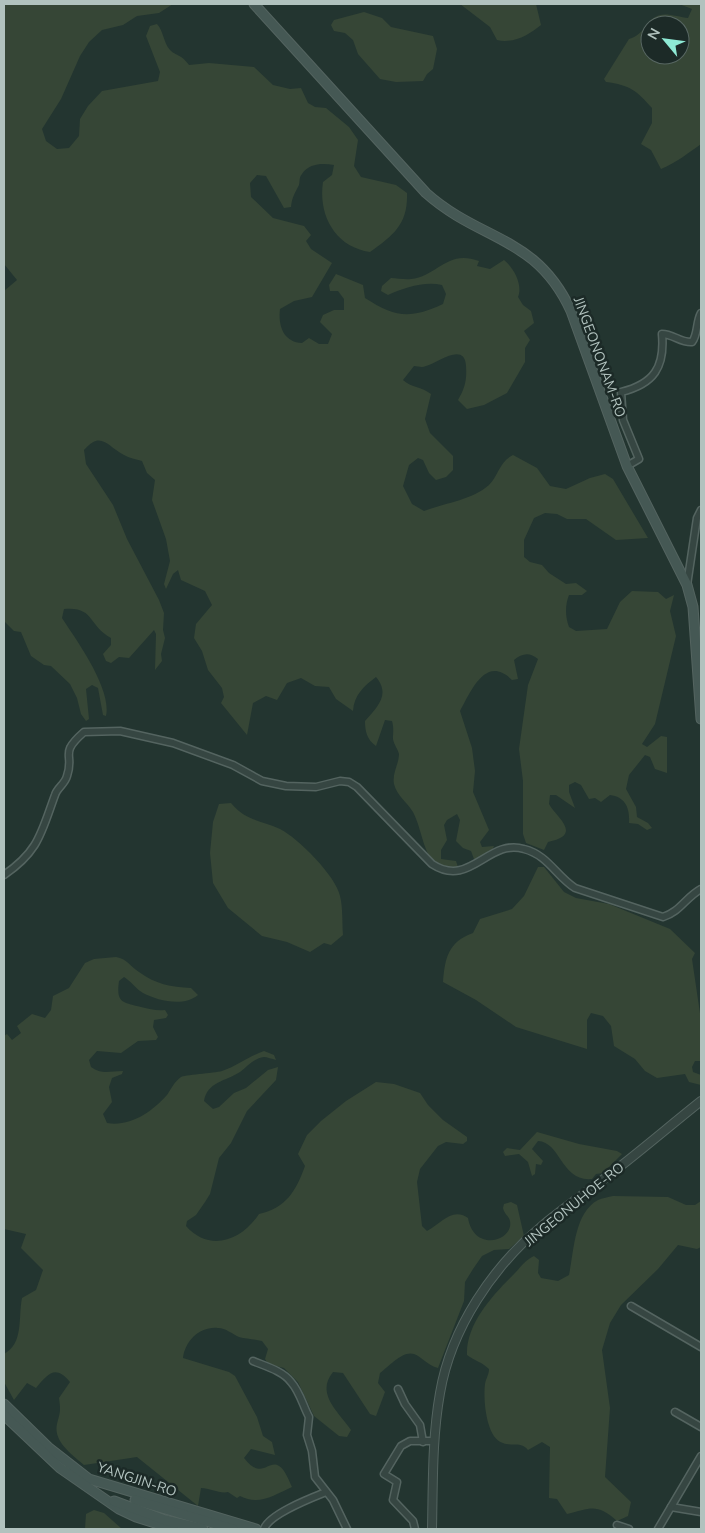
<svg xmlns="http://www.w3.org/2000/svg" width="705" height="1533" viewBox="0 0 705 1533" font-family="'Nunito Sans',sans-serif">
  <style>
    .green { fill: #364636; fill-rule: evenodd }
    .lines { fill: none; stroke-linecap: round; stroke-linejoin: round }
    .minor-casing { stroke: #546460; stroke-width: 9 }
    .tertiary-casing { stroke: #546460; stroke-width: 10 }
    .secondary-casing { stroke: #546460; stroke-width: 11 }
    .minor { stroke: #364642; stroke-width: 6 }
    .tertiary { stroke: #364642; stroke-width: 8 }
    .secondary { stroke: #455854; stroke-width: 9 }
    .labels { text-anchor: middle; stroke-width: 5; stroke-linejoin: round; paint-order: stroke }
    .street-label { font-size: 14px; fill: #b1c2be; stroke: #1c2a27 }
  </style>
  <rect width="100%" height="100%" fill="#233530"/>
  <!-- green -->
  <g class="green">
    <path d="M4,4h169l-14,9 -22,3 -14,9 -21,5 -13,12 -9,14 -19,43 -19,30 4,12 11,8 12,-1 10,-12 1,-17 8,-13 14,-15 56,-10 2,-9 -14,-36 4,-10 7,-2c7,8 6,18 13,26 6,6 11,4 19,15l20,-2 45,4 19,18 17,4 11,-1 7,15 7,4 11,1 23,19 9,13 -4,26 7,11 35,8 11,8c1,31 -13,42 -37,59 -35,-5 -52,-37 -47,-70l9,-7 2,-10c-11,-2 -25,-2 -32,9 -3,3 -2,7 -3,11 -4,8 -7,12 -8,22l-7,1 -18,-32 -9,-1 -7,8 1,14 22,21 31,8 7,9 -5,6 5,8 21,14 -20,34 -18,4 -14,8c-2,16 3,33 22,34l7,-5 10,6h9l4,-10 -12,-12 3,-7 11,-5h10v-11l-6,-8h-8l-1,-6 7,-11 27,11 2,13c31,20 45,21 78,6l3,-10 -4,-9c-18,-4 -38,3 -54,10l-7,-4 1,-5 9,-8c6,0 14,2 20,1 27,-3 36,-30 68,-18l-2,5 13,3 14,-9c10,8 19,25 14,37l5,8 8,6 3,12 -10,8 6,9 -5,8v14l-18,31 -23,12 -17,4 -9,-9c7,-12 9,-20 8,-34 -1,-25 -29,-3 -40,0 -4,2 -8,0 -12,0l-11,14c7,7 19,7 28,14l-6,25 5,14 23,23v14l-7,7 -10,3 -7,-7 -6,-13 -5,-2 -9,7 -6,21 9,18 12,7c21,-8 48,-11 65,-26 9,-9 11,-24 24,-30l24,13 13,18 16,3 24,-11 15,-4 8,5 35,59 -32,2 -30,-21h-19l-10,-5 -12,-1 -11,5 -10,22v17l6,5 12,3 7,8 17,11 10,-1 11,8 -5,4h-13c-4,10 -4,21 0,32l7,4 31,-2 13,-27 12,-11 26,1 8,7 8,-4 -4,16 6,25 -21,88 -13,20 5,3 14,-11 6,1v36l-12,-4 -5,-12 -5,-2 -16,20 -3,14 10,18 1,10 11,6 4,5 -5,2 -9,-6 -9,-1c1,-14 -3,-26 -19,-28l-9,7 -6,-4 -6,1 -8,-14 -6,-3 -6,3v7l6,16 -19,-13h-6l-1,9c7,13 35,31 -1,38l-4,8 -18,-7 -3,-9v-53l-4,-32 9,-64 10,-26c-8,-7 -16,-6 -24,1l4,19 -6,1c-26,-26 -41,11 -52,31l12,37 3,23 -2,21 16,38 -9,12 2,5 12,-1 -3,7 -10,7 -7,-1 -3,-8 -8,-3 -7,-7 4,-21 -3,-6 -10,6 -3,5 3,15 -6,10v9l15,2 2,6c-35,9 -33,-33 -45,-55 -6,-10 -16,-16 -19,-28 -2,-11 5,-20 5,-30 -1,-5 -5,-9 -6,-15 0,-7 1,-11 -1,-18l-7,-1 -9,26c-9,-6 -11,-15 -11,-25 12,-14 26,-26 11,-44 -12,9 -22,18 -23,34l-17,-12 -7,-12 -14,-1 -14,-8 -14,5 -10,17 -11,-4 -13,7 -6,32 -26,-32 3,-6 -2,-9 -14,-18 -6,-19 -8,-13 2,-14 16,-19 -7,-14 -24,-11 -3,-10 -5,4 -7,15 -2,-5 6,-23 -4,-22 -14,-39 3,-20 -8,-7 -5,-12c-6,-2 -13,-3 -18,-6 -17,-9 -23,-25 -40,-5l2,14 27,41 14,34 32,61 5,13 -1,17 2,8 -4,16 1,7 -7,9 1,-36 -2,-4 -25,28 -10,-1 -8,6 -5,-2 -3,-7 8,-9v-7c-23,-13 -17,-32 -47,-29l-2,9c15,23 50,71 44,98l-3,-1 -5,-27 -6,-3 -6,4 3,30 -3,2 -5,-7 -4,-16 -7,-14 -19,-18 -7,-1 -13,-9 -10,-24 -7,-1 -10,-10v-330l13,-11 -13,-16z"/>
    <path d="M460,4h76l5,21c-12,10 -28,19 -44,15l-7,-13z"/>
    <path d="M679,4h22v140c-11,8 -27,20 -40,25l-10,-19 -10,-6 11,-21v-15c-15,-17 -22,-23 -46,-26l-2,-3 25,-40c17,-5 18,-21 31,-24 7,-2 20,2 28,3l4,-9zM650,25h30v30h-30z"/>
    <path d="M364,12l18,6 9,9 42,9 4,13 -4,20 -6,5 -4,7 -27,1 -16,-3 -22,-25 -5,-14 -8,-7 -11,-2 -3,-6 3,-5z"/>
    <path d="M231,803c15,18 29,17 49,26 18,9 56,47 60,67 3,12 2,26 3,39l-12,10 -7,-2 -14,9 -23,-10 -25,-6 -34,-28 -15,-25 -3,-30 3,-31 6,-18z"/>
    <path d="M538,867h6l20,25 12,6 33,6 61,25 25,24 -3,6 9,61v41h-6l-3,6 1,5 8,3v10l-12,-3 -4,-8 -28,4 -12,-7 -10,-12 -21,-13 -3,-20 -8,-10 -12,-3 -4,7v29l-71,-22 -40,-27 -33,-18c2,-24 5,-40 30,-49l7,-14 32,-10 12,-13z"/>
    <path d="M116,957c11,2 14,9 23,15 16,12 32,15 52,16l7,7c-14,12 -40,6 -55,-2 -7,-4 -12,-12 -19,-16l-5,4c-3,22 3,21 22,26 9,2 15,4 24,3l3,5 -2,3 -12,2 -1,7 5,10 -2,3 -18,1 -17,12 -24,-2 -8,9 2,7c11,8 19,4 32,4l-1,3 -10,4 -3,9 3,15 -9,12 4,9c23,4 45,-11 60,-28 4,-6 8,-14 14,-18 2,-2 33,-4 41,-6 15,-5 27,-15 42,-20l10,4 2,5c-4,-1 -9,-3 -12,-3 -10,1 -17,10 -24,15 -14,9 -33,10 -36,29l9,8 6,-2 15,-14 12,-5 22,-18 10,-3 -2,13 -29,31 -16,32 -12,15 -9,36 -5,8 -9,13 -9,6 -1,5c24,27 56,14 73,-12 27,-6 37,-23 46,-48l-7,-12 9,-19 14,-14 25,-20 30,-19 18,2 26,9 8,12 15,15 24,17v4l-4,3 -17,-2 -8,4 -18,23 -3,13 5,44 5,5c15,-8 25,-24 41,-13 6,35 46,23 42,3 -1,-5 -6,-7 -7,-13l1,-4 7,-2 6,3 7,31 -15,13 -15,1 -12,6 -9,13 -8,13 -1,19 -26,67c-11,-3 -16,-11 -24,-14 -11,-4 -26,13 -34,19l-2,10 7,9 -9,24 -6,-2 -27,-41 -10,-1c-18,22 6,40 18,58l-4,7 -8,-1 -25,-20 -16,-34 -14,-14 -16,-4 -3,-5 3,-10 -6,-8c-7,-2 -16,-2 -23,-4 -7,-3 -13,-9 -21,-9 -18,-2 -33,13 -35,30l46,14 6,4 22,41 6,19 9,6 3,13 -24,-6 -7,9c18,23 24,1 35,8 6,3 10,15 13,21 -18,8 -33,19 -52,9l-3,2 -9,-6c-8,2 -18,-4 -27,-4l-3,18 -61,-49 -53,8c-11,-10 -31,-23 -27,-41 3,-12 4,-12 2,-26l11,-16c-15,-18 -22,-8 -34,6l-9,-5 -13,17 -10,-18v-28c20,-11 14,-36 18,-56l14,-8 7,-20 -22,-22 5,-14 -22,-5v-193l3,-2 5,6 9,-7 -4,-7 15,-12 13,4 6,-8 2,-14 16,-8 16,-25 9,-4z"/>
    <path d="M537,1132l42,12 38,7 5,3 -19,19 -7,1 -4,5c-31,3 -31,-37 -54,-38l-6,8 11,12 -2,4 -5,-1 -1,10 -3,2 -4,-14 -9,-8 -14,2 -2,-4 4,-4 13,2z"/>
    <path d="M613,1196l55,1 18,8h9l6,-4v46l-4,2 -19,-4 -20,24 -37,36 -11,18 -8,27 8,58 -5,69 26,25 -3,14 -11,5c-20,-18 -26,-13 -50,-7l-10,-15 -8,-1 1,-51 -8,-5 -14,8c-8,-9 -15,-3 -25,-7 -17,-5 -20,-44 -18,-59 1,-6 4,-9 4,-15 -7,-7 -14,-8 -22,-14 -1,-32 27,-61 47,-81 7,-7 11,-14 20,-18l5,4 -1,13 3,5 17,3 11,-6c5,-23 5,-62 29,-75 4,-2 11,-3 15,-4z"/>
    <path d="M94,1510l10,3 18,16h-37l1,-15z"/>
  </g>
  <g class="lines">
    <defs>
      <g id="minor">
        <path d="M627,466l12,-7 -16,-39 -2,-28c33,-8 44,-25 41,-58 11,0 19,9 30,8 6,-7 4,-20 9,-29"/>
        <path d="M687,585l10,-67 4,-8"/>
        <path d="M4,875c35,-24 37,-42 51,-80 2,-7 10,-11 12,-19 8,-23 -9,-21 17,-44l36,-1 53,12 60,22 29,16 24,5 30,1 24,-6 9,1 8,5 75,77c38,25 56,-26 92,-15 24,6 32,27 51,39l88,29c17,-5 23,-20 38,-28"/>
        <path d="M631,1306l70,41"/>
        <path d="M253,1361c12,5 30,10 38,21 9,10 12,24 18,35l-2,18 5,16 3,26 18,23 14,29"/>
        <path d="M398,1389l7,15 15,21 3,17"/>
        <path d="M675,1412l26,15"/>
        <path d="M671,1507l30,5"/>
        <path d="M617,1525l12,4"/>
        <path d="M264,1529c5,-15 47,-31 62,-37"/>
        <path d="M415,1529l-2,-8 -20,-21 4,-18 -13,-8 17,-28 9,-5h24"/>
        <path d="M658,1529l43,-73"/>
      </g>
      <path id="tertiary" d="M432,1529c1,-45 0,-91 8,-136 11,-65 53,-127 103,-168 23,-19 47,-35 70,-53 30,-23 59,-48 88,-71"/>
      <g id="secondary">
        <path d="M254,4l172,189c55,49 110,42 145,118l56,155 60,119 6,22 8,112"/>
        <path d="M4,1404l44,43 41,32 167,50"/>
        <path d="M4,1415l56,53 59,41 17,8 38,12"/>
        <path d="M135,1500l98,29"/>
        <path d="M114,1501l51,19 38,9"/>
      </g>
    </defs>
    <!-- minor casing -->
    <use href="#minor" class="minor-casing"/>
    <!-- tertiary casing -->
    <use href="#tertiary" class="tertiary-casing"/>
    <!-- secondary casing -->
    <use href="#secondary" class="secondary-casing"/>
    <!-- minor -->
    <use href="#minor" class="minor"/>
    <!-- tertiary -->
    <use href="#tertiary" class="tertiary"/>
    <!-- secondary -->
    <use href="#secondary" class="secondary"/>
  </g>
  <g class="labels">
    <!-- street labels -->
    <g class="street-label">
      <text transform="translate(600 357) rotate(70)" y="5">JINGEONONAM-RO</text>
      <text transform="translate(574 1204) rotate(-39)" y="5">JINGEONUHOE-RO</text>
      <text transform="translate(137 1479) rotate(18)" y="5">YANGJIN-RO</text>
    </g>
  </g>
  <!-- border -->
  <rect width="705" height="1533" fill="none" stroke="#b1c2be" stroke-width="10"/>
  <!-- north arrow -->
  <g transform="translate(665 40) rotate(299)"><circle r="24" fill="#1c2a27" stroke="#586763"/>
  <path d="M0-4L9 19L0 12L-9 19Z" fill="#8eead5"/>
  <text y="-8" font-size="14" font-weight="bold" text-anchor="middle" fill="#b1c2be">N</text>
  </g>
</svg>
